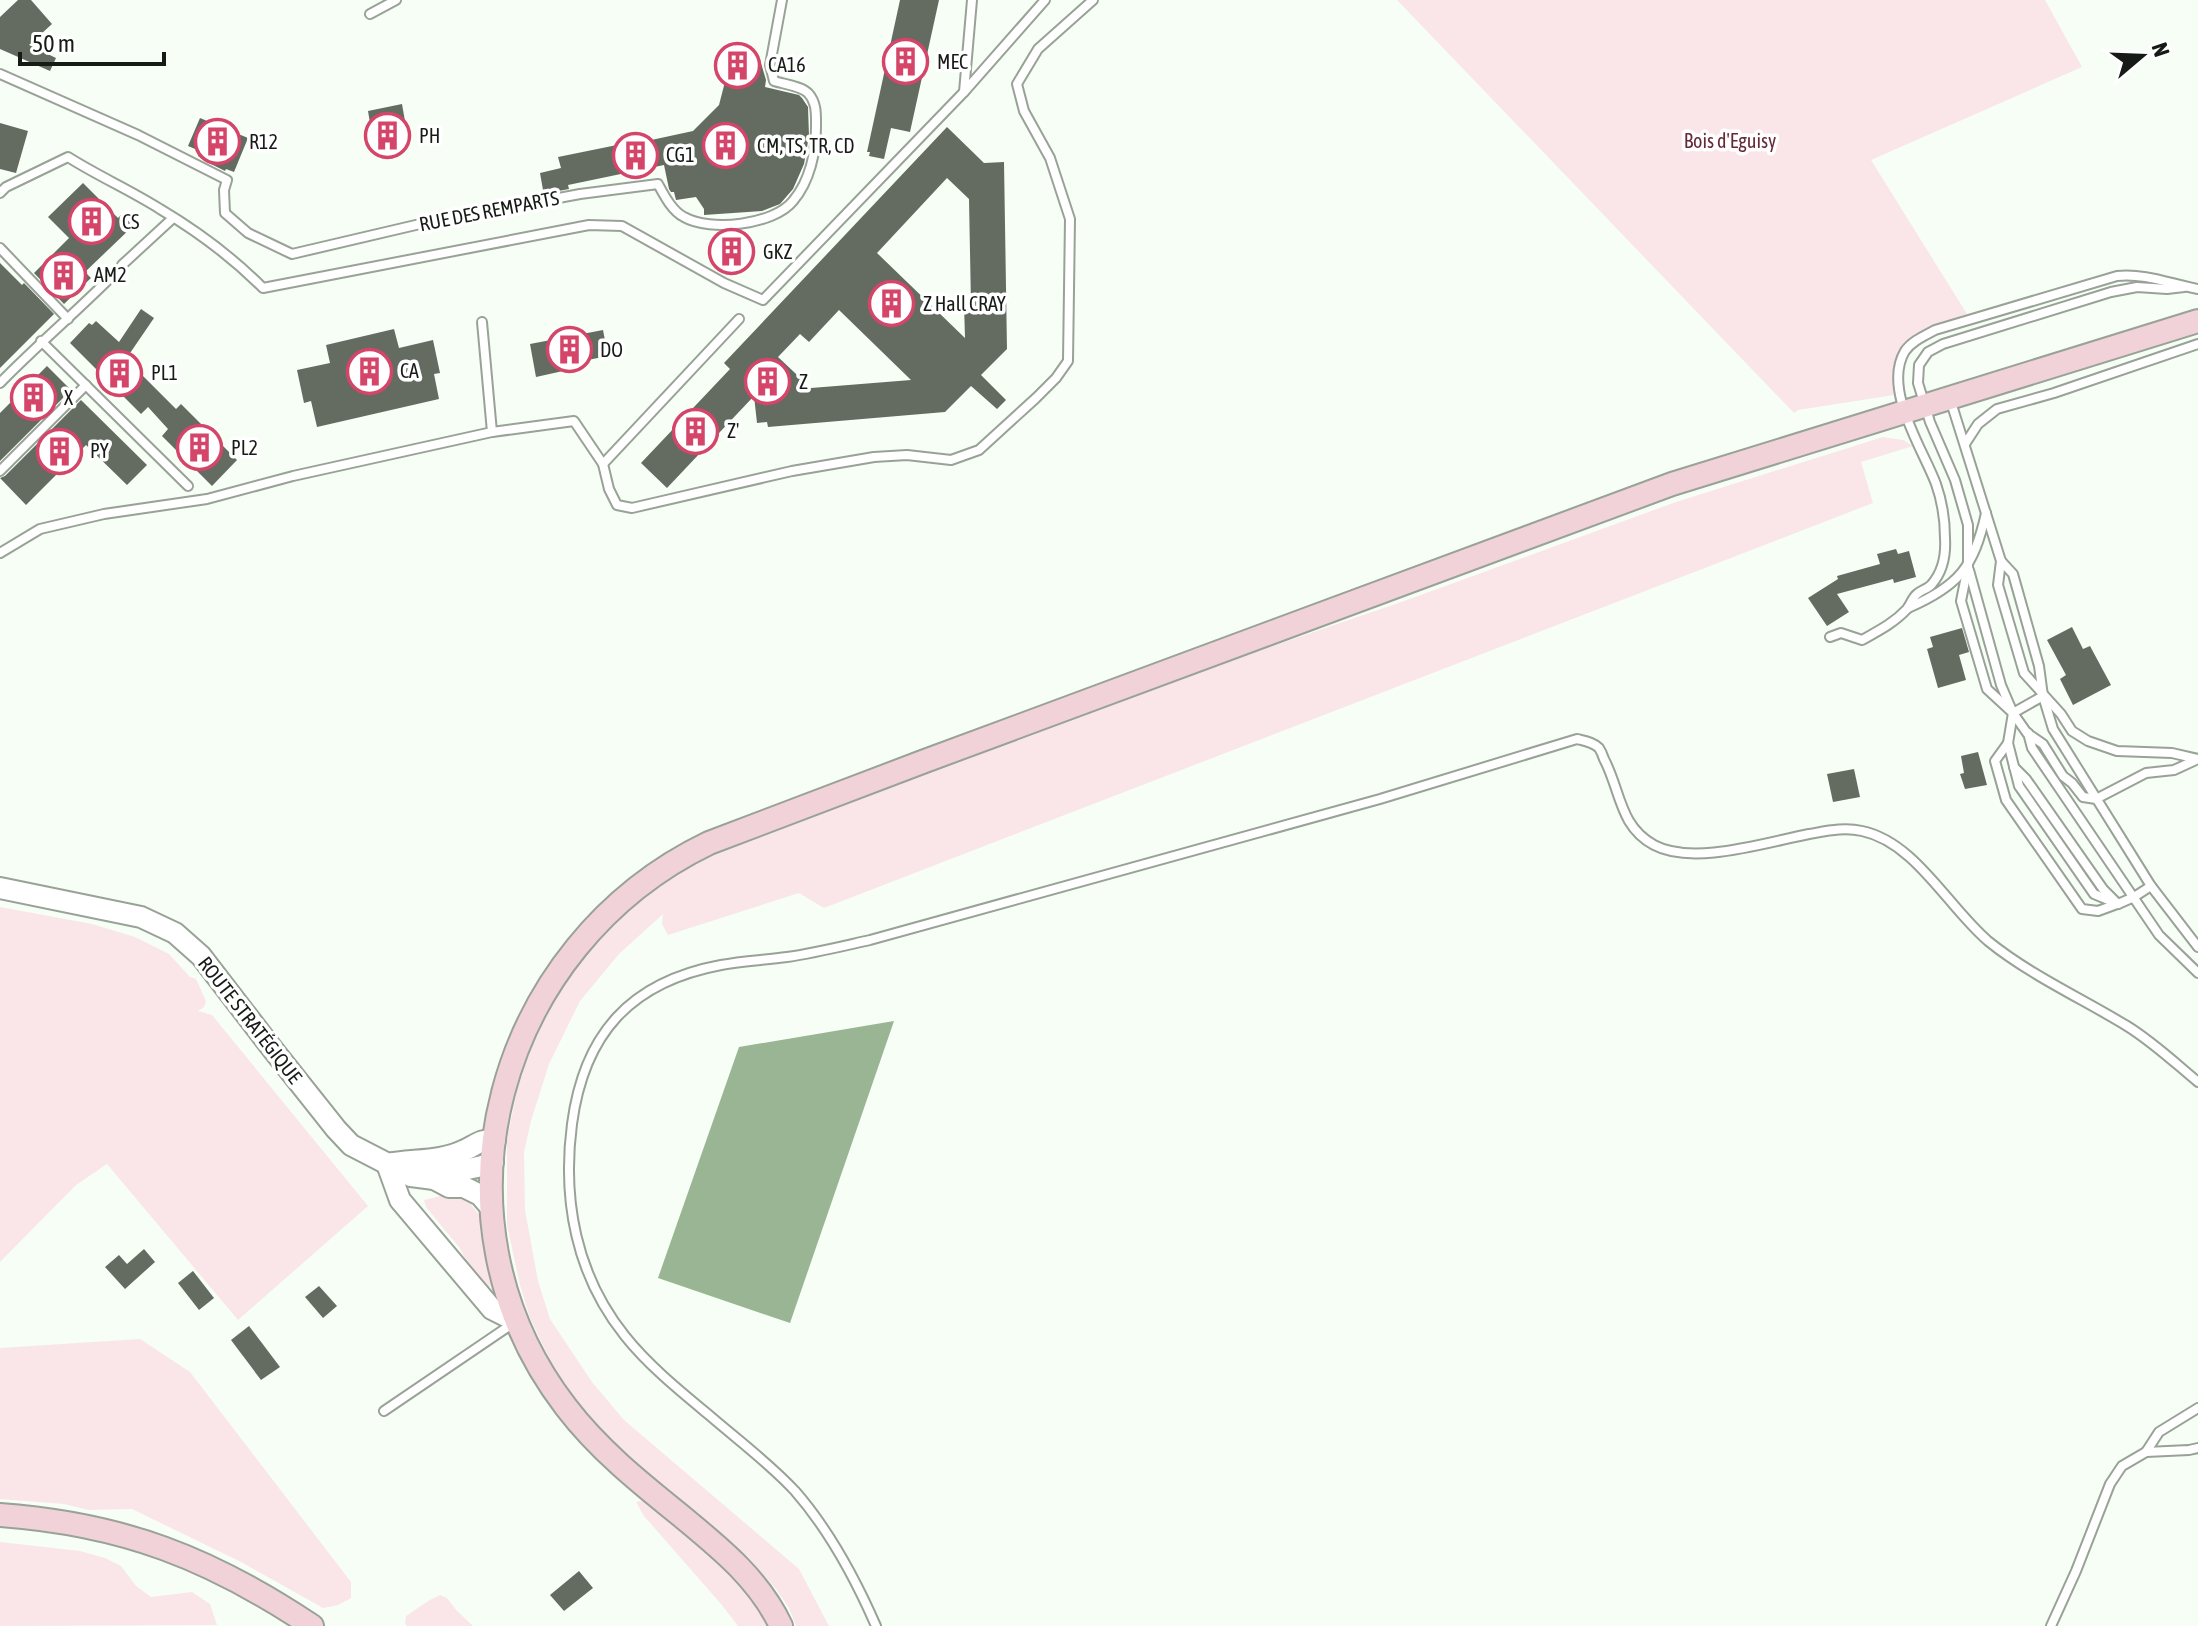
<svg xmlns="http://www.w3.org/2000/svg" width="2198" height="1626" viewBox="0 0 2198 1626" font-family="'Asap Condensed',sans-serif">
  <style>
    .green { fill: #fae6e9 }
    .water { fill: #99b593 }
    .building { fill: #646c62; fill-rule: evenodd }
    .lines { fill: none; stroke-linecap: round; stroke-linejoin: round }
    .service-casing { stroke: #99a297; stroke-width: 12 }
    .tertiary-casing { stroke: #99a297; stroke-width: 24 }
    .secondary-casing { stroke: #99a297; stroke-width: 26 }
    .service { stroke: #fff; stroke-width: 8 }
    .tertiary { stroke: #fff; stroke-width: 20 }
    .secondary { stroke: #f0d2d8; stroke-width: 22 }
    .labels { text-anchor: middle; stroke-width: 7; stroke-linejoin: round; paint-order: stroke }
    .poi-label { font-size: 20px; fill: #171b17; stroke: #fff; text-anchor: start }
    .park-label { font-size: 20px; fill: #662a37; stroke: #fff }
    .street-label { font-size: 20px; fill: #171b17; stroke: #fff }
  </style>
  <rect width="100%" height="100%" fill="#f6fef5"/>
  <!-- green -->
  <g class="green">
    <path d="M1397,0h648l37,67 -211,93 96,154c-49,17 -75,22 -73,81l-96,15 -4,3z"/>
    <path d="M1883,437l20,3 10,6 -52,16 12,41 -1049,405 -25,-15 -131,42 -6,-11 1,-10 -44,40 -39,47 -31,63 -18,57 -7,31 1,58 13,71 12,38 42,63 32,38 175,149 30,57h-33l-7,-18 -13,-19 -27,-31 -126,-105 -47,-50 -22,-34 -24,-51 -10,-33 -13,-60v-86l10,-48 10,-34 24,-55 15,-23 35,-44 49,-45 65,-38 412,-156 280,-96 269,-98z"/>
    <path d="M0,907l92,17 43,13 34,17 21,23 6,2 10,22 -2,6 -6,4 14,4 156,191 -130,114 -131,-156 -31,21 -76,77z"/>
    <path d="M449,1194l20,8 11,14 12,68 -4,5 -3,1 -4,-3 -22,-40 -33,-40 -2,-7z"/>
    <path d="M140,1339l50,33 161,210v16l-13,7 -15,3 -82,-46 -109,-53 -43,1 -25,-6 -64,-5v-151z"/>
    <path d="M643,1500c46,38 96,73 125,126h-30l-17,-22 -77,-88 -8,-14z"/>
    <path d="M0,1542l80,9 25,7 16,8 15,20 15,11 41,-5 18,12 7,21 -217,1z"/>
    <path d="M440,1595l7,3 10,13 16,15h-66l-2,-3 1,-7 24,-16z"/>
  </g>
  <!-- water -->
  <path class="water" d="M894,1021l-104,302 -132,-45 81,-231z"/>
  <!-- building -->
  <g class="building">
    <path d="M18,0h13l21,24 -23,21 27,13 -6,13 -50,-22v-32z"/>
    <path d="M900,0h39l-29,132 -19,-4 -7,31 -15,-3 1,-4h-3z"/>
    <path d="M735,43l14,4 -6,28 18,-12 5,17 -1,7 34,8 3,3 6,9 1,29 -5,28 -11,25 -13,15 -18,7 -58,4v-6l-8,-12 -20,3 -2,-8h-3l-2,-3 -5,-24 -96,20 1,4 -21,4v-4l-5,1 -3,-17 21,-5 -3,-11 59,-12 2,2 74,-16 26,-26z"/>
    <path d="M402,104l7,40 -37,8 -5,-24 3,-5 -2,-12z"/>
    <path d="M200,118l48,20 -14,34 -8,-3 -1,2 -18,-9 -9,-6 2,-5 -12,-5z"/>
    <path d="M0,123l28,8 -12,42 -16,-4z"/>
    <path d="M947,127l37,36 20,-1 3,187 -26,26 25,25 -9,9 -26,-23 -26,26 -177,15 -1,-5 -10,1 -3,-27 -87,92 -26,-25 89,-94 -6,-6zM947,178l22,21 2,106h-7l1,33 -88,-85zM839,310l72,70 -100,8 -33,-31 22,-23 9,8z"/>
    <path d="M83,183l35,35 4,-4 11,12 -48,46 6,6 -27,26 -30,-31 35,-35 -21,-21z"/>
    <path d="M717,243l30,3 -1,16 -30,-3z"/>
    <path d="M0,263l22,22 2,-2 30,31 -54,54z"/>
    <path d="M141,309l13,9 -28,41 50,50 5,-5 56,56 -25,26 -50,-50 6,-7 -20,-22 -7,7 -71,-71 19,-20 3,2 4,-4 23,21z"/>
    <path d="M394,329l5,19 34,-8 7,33 -6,1 5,25 -122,28 -6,-26 -7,2 -7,-33 33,-7 -4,-18z"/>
    <path d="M603,330l5,26 -46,9 1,6 -27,6 -6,-33z"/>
    <path d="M47,366l24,24 -71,71v-48z"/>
    <path d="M81,400l66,65 -20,20 -41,-40 -60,60 -26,-27 5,-2z"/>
    <path d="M1896,549l2,5 11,-3 7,26 -22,6 -1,-4 -56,15 12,18 -22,14 -19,-28 30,-19 -1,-3 43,-12 -3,-10z"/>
    <path d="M2072,627l11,22 7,-3 21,39 -38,20 -13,-26 6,-4 -19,-35z"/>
    <path d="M1962,628l7,24 -10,3 7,25 -28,8 -11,-39 6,-2 -3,-10z"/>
    <path d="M1978,752l9,33 -22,4 -5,-15 4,-1 -3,-17z"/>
    <path d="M1854,769l6,28 -27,5 -6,-28z"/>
    <path d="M144,1249l11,13 -30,27 -20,-22 14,-12 8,9z"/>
    <path d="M193,1271l21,27 -15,12 -21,-27z"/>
    <path d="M319,1286l18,20 -14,12 -18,-21z"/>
    <path d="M249,1326l31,41 -19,13 -30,-40z"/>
    <path d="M579,1571l14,17 -29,23 -14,-16z"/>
  </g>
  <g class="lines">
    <defs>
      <g id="service">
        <path d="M370,14l26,-14"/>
        <path d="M0,74l138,61 89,45 -3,10 1,23 23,20 44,21 128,-30 160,-30 78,-10c6,11 14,27 26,33 26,15 90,8 109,-16 17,-20 23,-49 23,-74 0,-13 1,-24 -8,-34 -7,-7 -25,-9 -34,-12l-4,-16 12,-65"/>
        <path d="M964,92l81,-92"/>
        <path d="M0,193l6,-6 62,-30c30,19 62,33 92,52 37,22 73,49 103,79l326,-63 33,1 102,57 39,17 201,-208 8,-92"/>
        <path d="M0,248l68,71"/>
        <path d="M122,265l51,-47"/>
        <path d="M2184,287l-17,2 -30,-2 -26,5 -168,52 -15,8 -9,13 -1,18 12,39 25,58 13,45v41l-7,35 26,88 26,24 14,20 16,11 20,32 9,7 11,14 13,2 50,-26 28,-3 24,-11"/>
        <path d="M482,322l10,110"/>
        <path d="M41,341l147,145"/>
        <path d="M0,383c36,-37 74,-69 110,-105"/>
        <path d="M1950,399l51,162 12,13 26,92 4,30 10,33 98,157 47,61"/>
        <path d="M1965,444l13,-20 19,-15 57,-16 144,-49"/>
        <path d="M603,464l136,-145"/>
        <path d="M0,471l86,-86"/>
        <path d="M0,553l40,-24 64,-15 103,-15 86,-23 199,-44 82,-11 29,43 6,25 8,16 15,3 160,-37 82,-14 33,-2 44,5 28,-10 57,-52 20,-20 12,-17 2,-142 -20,-61 -26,-47 -7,-27 21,-35 55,-49"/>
        <path d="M2001,561l-3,24 26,88 37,41 11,17 16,10 29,10 55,2 26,6"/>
        <path d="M1969,570l32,115 12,28 -5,30 11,43 75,108 24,10"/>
        <path d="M1908,608c51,-22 66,-41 78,-95"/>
        <path d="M1830,637l11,-4 21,7c16,-9 32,-17 45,-31 4,-5 5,-11 10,-15 4,-4 11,-5 15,-10 11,-13 14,-30 13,-46 0,-18 -3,-37 -9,-54 -13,-35 -54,-95 -31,-133 7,-10 19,-15 30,-21l182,-54c28,-3 54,8 81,13"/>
        <path d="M2013,713l30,-17"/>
        <path d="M2028,733l4,15 127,187 39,38"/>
        <path d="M2008,743l-13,18 11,39 76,109 16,2 19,-7"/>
        <path d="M2014,767l12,12 77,110 15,15 16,-7 17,-11"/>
        <path d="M384,1411l131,-89"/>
        <path d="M2146,1452l13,-20 39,-24"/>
        <path d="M876,1626c-21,-48 -46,-95 -81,-135 -26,-28 -57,-51 -86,-76 -29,-24 -61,-50 -84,-79 -49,-61 -63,-136 -53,-212 12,-90 58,-142 149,-159 21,-4 44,-5 66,-8 28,-4 56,-11 83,-17l510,-141 197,-60c8,2 16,3 22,9 2,3 4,8 5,11 17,32 15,67 50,86 39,21 113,-3 155,-11 18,-3 35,-7 53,-3 53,11 86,76 126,110 42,34 93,57 139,85 26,16 48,37 71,56"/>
        <path d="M2051,1626l25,-55 34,-87 12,-18 24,-14 43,-2 9,-2"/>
      </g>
      <g id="tertiary">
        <path d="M0,888l141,29 34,16 26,23 73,95 62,78 15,16 60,31 23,3 15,8h15l16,8 12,14"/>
        <path d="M387,1164l13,36 92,109 24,12"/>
        <path d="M387,1164c26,-5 54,-2 78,-14 11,-5 16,-11 30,-10"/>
        <path d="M434,1179c21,-12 37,-7 59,-17"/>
      </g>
      <g id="secondary">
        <path d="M0,1515c123,9 210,43 312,111"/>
        <path d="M781,1626c-22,-47 -61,-78 -101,-111 -41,-33 -82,-66 -114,-108 -146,-190 -69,-462 143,-564l216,-82 747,-277 526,-163"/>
      </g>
    </defs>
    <!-- service casing -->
    <use href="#service" class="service-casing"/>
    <!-- tertiary casing -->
    <use href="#tertiary" class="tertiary-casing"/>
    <!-- secondary casing -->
    <use href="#secondary" class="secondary-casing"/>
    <!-- service -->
    <use href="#service" class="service"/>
    <!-- tertiary -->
    <use href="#tertiary" class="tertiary"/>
    <!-- secondary -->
    <use href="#secondary" class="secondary"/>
  </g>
  <!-- icons -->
  <defs>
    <symbol id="building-ring" viewBox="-11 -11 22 22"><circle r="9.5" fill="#fff" stroke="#d44569" stroke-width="1.5"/><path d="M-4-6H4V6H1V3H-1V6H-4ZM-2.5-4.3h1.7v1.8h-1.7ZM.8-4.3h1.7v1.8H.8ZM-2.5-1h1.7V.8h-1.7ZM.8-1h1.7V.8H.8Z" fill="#d44569"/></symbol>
  </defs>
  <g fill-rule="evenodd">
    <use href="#building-ring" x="880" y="36" width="51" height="51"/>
    <use href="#building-ring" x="712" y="40" width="51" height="51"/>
    <use href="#building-ring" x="362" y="110" width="51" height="51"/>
    <use href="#building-ring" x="192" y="116" width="51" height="51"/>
    <use href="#building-ring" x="700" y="120" width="51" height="51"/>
    <use href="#building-ring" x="610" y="130" width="51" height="51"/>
    <use href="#building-ring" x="66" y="196" width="51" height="51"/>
    <use href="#building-ring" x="706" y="226" width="51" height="51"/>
    <use href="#building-ring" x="38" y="250" width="51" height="51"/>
    <use href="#building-ring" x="866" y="278" width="51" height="51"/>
    <use href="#building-ring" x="544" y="324" width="51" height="51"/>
    <use href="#building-ring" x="344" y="346" width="51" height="51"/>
    <use href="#building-ring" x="94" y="348" width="51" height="51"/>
    <use href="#building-ring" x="742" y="356" width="51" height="51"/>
    <use href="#building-ring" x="8" y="372" width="51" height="51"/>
    <use href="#building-ring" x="670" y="406" width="51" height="51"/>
    <use href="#building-ring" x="174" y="422" width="51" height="51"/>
    <use href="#building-ring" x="34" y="426" width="51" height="51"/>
  </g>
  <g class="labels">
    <!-- poi labels -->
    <g class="poi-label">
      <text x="937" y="69">MEC</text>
      <text x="768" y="72">CA16</text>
      <text x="419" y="143">PH</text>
      <text x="249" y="149">R12</text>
      <text x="757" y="153">CM, TS, TR, CD</text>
      <text x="666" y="162">CG1</text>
      <text x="122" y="229">CS</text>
      <text x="763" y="259">GKZ</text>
      <text x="94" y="282">AM2</text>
      <text x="923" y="311">Z Hall CRAY</text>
      <text x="600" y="357">DO</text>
      <text x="400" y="378">CA</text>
      <text x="151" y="380">PL1</text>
      <text x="799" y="389">Z</text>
      <text x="64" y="405">X</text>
      <text x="727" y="438">Z'</text>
      <text x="231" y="455">PL2</text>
      <text x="90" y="458">PY</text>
    </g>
    <!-- park labels -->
    <g class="park-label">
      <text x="1730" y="148">Bois d'Eguisy</text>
    </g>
    <!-- street labels -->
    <g class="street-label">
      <text transform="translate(489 211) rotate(-11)" y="7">RUE DES REMPARTS</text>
      <text transform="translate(250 1020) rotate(52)" y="7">ROUTE STRATÉGIQUE</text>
    </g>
  </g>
  <!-- north arrow -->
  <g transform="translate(2142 56) rotate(71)" stroke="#ffffff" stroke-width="6" paint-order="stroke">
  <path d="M0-6L14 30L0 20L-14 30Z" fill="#171b17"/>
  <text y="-12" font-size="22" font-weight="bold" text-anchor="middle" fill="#171b17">N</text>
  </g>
  <!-- scale -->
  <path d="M20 52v12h144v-12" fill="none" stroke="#171b17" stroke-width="4"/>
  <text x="32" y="52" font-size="24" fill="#171b17" stroke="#ffffff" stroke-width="6" paint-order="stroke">50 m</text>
</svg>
